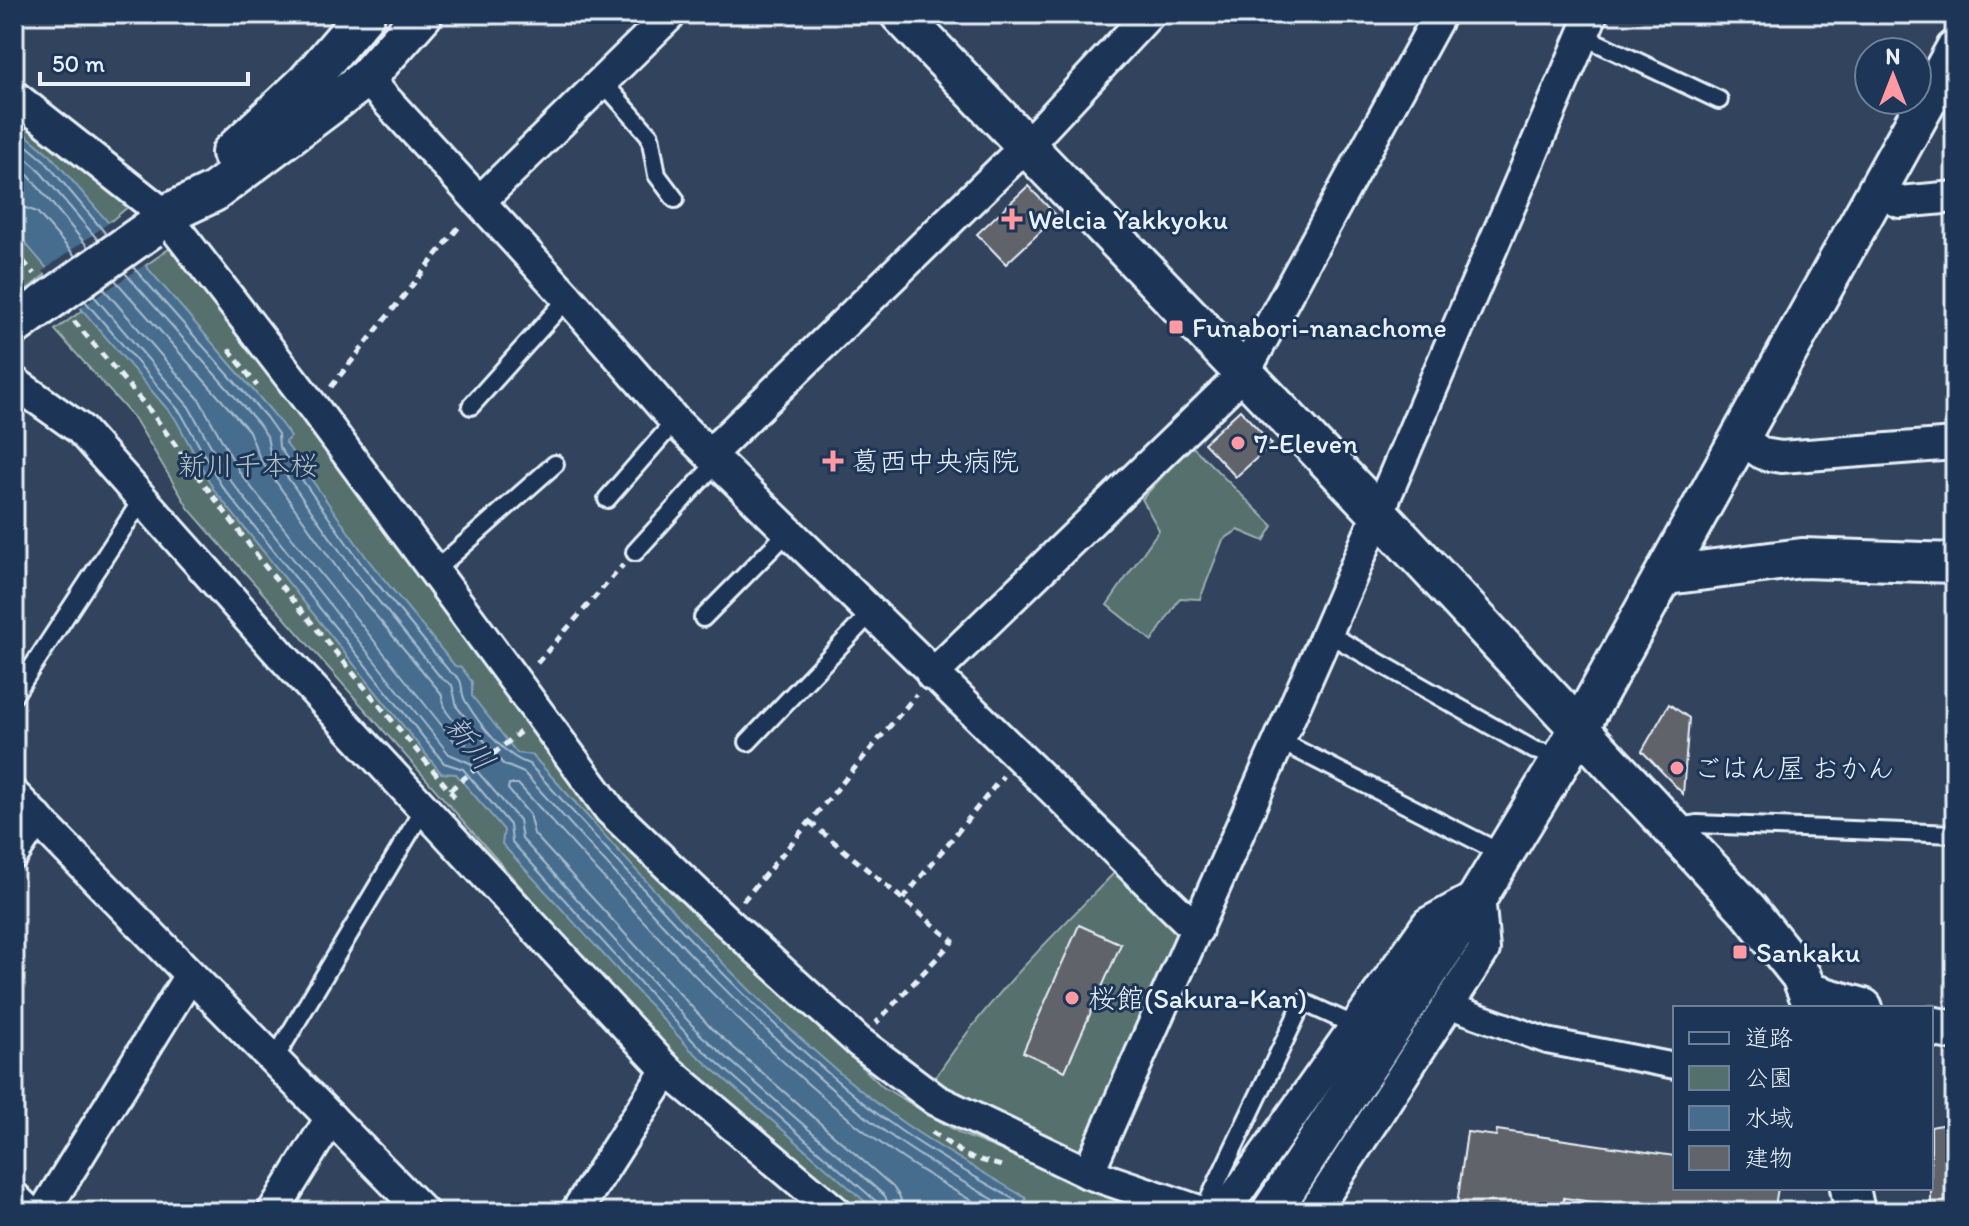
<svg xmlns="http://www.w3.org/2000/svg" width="1969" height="1226" viewBox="0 0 1969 1226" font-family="Itim,'Klee One',sans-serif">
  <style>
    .green { fill: #54706d; stroke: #9eb0b2; stroke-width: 2 }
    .water { fill: #466d8e; stroke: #87a2b8; stroke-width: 2 }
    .pier { fill: #31435d }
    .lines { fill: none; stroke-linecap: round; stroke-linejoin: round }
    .shore { stroke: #a7bcce; stroke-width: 2 }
    .building { fill: #61646b; stroke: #e8f1f8; stroke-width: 2 }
    .service-casing { stroke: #e8f1f8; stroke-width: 22 }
    .pedestrian-casing { stroke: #e8f1f8; stroke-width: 30 }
    .minor-casing { stroke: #e8f1f8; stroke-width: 36 }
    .tertiary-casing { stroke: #e8f1f8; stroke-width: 44 }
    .path { stroke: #e8f1f8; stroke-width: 5; stroke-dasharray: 8 6; stroke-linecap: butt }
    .service { stroke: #1d3557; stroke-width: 16 }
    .pedestrian { stroke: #1d3557; stroke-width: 24 }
    .minor { stroke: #1d3557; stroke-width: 30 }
    .tertiary { stroke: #1d3557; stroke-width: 38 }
    .tertiary-bridge-casing { stroke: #e8f1f8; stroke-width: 44; stroke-linecap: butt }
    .tertiary-bridge { stroke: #1d3557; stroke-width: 38 }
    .poi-dot { fill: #ff9aa2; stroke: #1d3557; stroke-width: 3 }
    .labels { text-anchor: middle; stroke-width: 6; stroke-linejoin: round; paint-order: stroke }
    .poi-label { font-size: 28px; fill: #e8f1f8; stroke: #1d3557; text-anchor: start }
    .park-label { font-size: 28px; fill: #b4c4c7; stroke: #1d3557 }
    .water-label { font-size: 30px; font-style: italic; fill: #afc3d3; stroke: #1d3557 }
  </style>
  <rect width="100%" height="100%" fill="#31435d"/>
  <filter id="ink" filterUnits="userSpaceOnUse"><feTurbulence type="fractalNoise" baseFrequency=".0125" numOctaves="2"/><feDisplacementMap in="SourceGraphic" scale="16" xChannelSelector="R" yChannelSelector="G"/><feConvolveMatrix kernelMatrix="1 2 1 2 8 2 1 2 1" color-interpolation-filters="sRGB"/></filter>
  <g filter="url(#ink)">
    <!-- green -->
    <g class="green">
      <path d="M14,103l53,43 61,61 -114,93z"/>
      <path d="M173,246l431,572 279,269 80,48 194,77h-310l-175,-153 -483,-550 -54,-90 -80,-89z"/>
      <path d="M1191,445l82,81 -9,15 -26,-11 -15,10 -23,59 -20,-1 -28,43 -45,-36 52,-75 -17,-31z"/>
      <path d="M1118,869l64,69 -97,227 -159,-73c54,-87 121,-150 192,-223z"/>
    </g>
    <!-- water -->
    <path class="water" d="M14,125l36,30 222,257 19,25 -6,5 84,119 86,105 6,1 11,15v14l45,57 15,2c110,120 216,248 346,349 46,36 98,64 148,94l-4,14h-145l-187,-163 -188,-205 2,-14 -48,-56 -15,-1 -227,-283 -39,-72 -161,-188z"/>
    <!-- pier -->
    <path class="pier" d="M111,221l35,43 -69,46 -34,-39z"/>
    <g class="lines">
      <!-- shore -->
      <g class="shore">
        <path d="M14,135l30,25 62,74"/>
        <path d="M14,148l23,20 61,72"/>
        <path d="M14,164l15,12 59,71"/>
        <path d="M14,204l23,8 38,44"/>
        <path d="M133,267l133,150 12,17 1,13 84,119 86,105c20,12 8,16 17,31 14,23 38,54 63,62 110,119 215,243 342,345 45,35 95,63 144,91v12"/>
        <path d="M125,273l133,150 9,13 3,17 85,119 86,106 11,7 5,22 46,57 21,9c109,119 215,243 342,344 42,34 90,61 137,88l2,7"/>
        <path d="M103,288l96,111 41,74 215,269 11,2 1,-6 -21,-27 -5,-18 -97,-115 -84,-119 -11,-28 -134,-151"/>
        <path d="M93,295l96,112 41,73 219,274 21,9 49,57 3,19 180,197 183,160 6,16"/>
        <path d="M85,301l96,112 40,72 223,278 19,6 47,56 2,17 183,201 182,159 4,10"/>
        <path d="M903,1212l-3,-15 -7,-10 -182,-159 -177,-194 -5,-20 -21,-25 1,-5h9c109,119 214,241 340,342 41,33 88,60 133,86"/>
      </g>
    </g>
    <!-- building -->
    <g class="building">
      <path d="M1028,186l29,30 -51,48 -29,-30z"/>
      <path d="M1240,410l32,34 -36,33 -32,-34z"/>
      <path d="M1669,704l20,14 -6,76 -41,-43z"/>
      <path d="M1079,925l42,19 -56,127 -42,-19z"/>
      <path d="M1955,1122v90h-24v-85z"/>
      <path d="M1497,1130l178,26v32h103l-4,24h-114l-96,-14 -1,14h-107l11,-80 29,4z"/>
    </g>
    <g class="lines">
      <defs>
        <g id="service">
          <path d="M1583,36l136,64"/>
          <path d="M602,81l48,55 7,39 18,24"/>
          <path d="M471,406l97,-108"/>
          <path d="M607,499l68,-78"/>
          <path d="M635,552l82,-90"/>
          <path d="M434,571l121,-107"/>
          <path d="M703,618l85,-86"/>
          <path d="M1327,633l207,117 28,7"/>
          <path d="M14,695l129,-197"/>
          <path d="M1280,741l223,113"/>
          <path d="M748,742l122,-128"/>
          <path d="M1674,828l23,-4 258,10"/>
          <path d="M274,1060l149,-250"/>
          <path d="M1203,1212l100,-210 55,25"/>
        </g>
        <path id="pedestrian" d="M1450,1006l97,35 128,25"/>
        <g id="minor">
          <path d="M366,78l202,220 107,123 522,509"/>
          <path d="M14,96l151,119 149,193 296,402 116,111 133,121 77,58 152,73 114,39"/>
          <path d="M1878,192l22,10 55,-5"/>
          <path d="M480,201l191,-187"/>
          <path d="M14,382l66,47 201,226 386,415 169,142"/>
          <path d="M1741,439l22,15 18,3 174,-13"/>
          <path d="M710,454l316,-308 123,-132"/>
          <path d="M932,675l312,-302 196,-359"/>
          <path d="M14,795l409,417"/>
          <path d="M14,853l23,-35"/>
          <path d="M1088,1173l239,-540 265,-619"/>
          <path d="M14,1197l15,15"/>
          <path d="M44,1212l146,-237"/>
          <path d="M273,1212l58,-94"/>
          <path d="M576,1212l91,-142"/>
          <path d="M1224,1212l204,-289 51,-28 5,55 -170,262"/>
        </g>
        <g id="tertiary">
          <path d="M900,14l478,499 371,398 52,65 13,32"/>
          <path d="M231,153l75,-70 59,-69"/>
          <path d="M165,215l49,-23 152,-114 57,-64"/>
          <path d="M14,326l26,-19"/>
          <path d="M1667,575l135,-17 153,5"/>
          <path d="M1810,993l53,15"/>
          <path d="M1931,1026l24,5"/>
          <path d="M1850,1188l5,24"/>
          <path d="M1271,1212l208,-317 84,-138 392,-707"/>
        </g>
      </defs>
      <!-- service casing -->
      <use href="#service" class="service-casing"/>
      <!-- pedestrian casing -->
      <use href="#pedestrian" class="pedestrian-casing"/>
      <!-- minor casing -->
      <use href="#minor" class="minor-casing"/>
      <!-- tertiary casing -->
      <use href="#tertiary" class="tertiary-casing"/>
      <!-- path -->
      <g class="path">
        <path d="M14,250l20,24"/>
        <path d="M74,321l77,91 113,153 191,232"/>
        <path d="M229,349l28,37"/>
        <path d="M331,387l131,-164"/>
        <path d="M537,663l86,-98"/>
        <path d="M450,790l70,-58"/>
        <path d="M810,822l143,119 -77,82"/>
        <path d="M903,899l100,-123"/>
        <path d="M743,901l173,-206"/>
        <path d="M932,1132l34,24 39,11"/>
      </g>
      <!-- service -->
      <use href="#service" class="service"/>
      <!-- pedestrian -->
      <use href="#pedestrian" class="pedestrian"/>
      <!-- minor -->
      <use href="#minor" class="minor"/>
      <!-- tertiary -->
      <use href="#tertiary" class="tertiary"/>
      <defs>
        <path id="tertiary-bridge" d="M40,307l110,-78"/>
      </defs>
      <!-- tertiary-bridge casing -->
      <use href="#tertiary-bridge" class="tertiary-bridge-casing"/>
      <!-- tertiary-bridge -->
      <use href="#tertiary-bridge" class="tertiary-bridge"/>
    </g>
  </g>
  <!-- markers -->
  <g class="poi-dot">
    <path d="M1008 207h8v8h8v8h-8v8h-8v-8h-8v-8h8z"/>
    <rect x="1168" y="319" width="16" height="16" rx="4"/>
    <circle cx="1238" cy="443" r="8"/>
    <path d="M829 449h8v8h8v8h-8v8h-8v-8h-8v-8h8z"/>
    <circle cx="1677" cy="768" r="8"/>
    <rect x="1732" y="944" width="16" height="16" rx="4"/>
    <circle cx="1072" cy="998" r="8"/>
  </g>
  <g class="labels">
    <!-- poi labels -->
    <g class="poi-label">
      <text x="1028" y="229">Welcia Yakkyoku</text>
      <text x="1192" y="337">Funabori-nanachome</text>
      <text x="1254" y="453">7-Eleven</text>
      <text x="851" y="471">葛西中央病院</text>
      <text x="1693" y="778">ごはん屋 おかん</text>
      <text x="1756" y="962">Sankaku</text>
      <text x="1088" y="1008">桜館(Sakura-Kan)</text>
    </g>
    <!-- park labels -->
    <g class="park-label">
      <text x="248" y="475">新川千本桜</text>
    </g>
    <!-- water labels -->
    <g class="water-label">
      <text transform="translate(470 743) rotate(52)" y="10">新川</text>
    </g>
  </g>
  <!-- margin -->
  <rect width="1969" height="1226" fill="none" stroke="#1d3557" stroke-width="48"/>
  <rect x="24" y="24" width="1921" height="1178" fill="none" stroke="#e8f1f8" stroke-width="3" filter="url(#ink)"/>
  <!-- legend -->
  <rect x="1673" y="1006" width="260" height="184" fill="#1d3557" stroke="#6e8097" stroke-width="2"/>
  <rect x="1689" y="1032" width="40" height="12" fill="#1d3557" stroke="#6e8097" stroke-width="2"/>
  <text x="1745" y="1046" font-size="24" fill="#e8f1f8">道路</text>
  <rect x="1689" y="1066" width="40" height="24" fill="#54706d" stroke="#6e8097" stroke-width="2"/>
  <text x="1745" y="1086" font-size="24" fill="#e8f1f8">公園</text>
  <rect x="1689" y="1106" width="40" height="24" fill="#466d8e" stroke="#6e8097" stroke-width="2"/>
  <text x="1745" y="1126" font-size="24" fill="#e8f1f8">水域</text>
  <rect x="1689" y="1146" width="40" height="24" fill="#61646b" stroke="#6e8097" stroke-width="2"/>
  <text x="1745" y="1166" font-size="24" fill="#e8f1f8">建物</text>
  <!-- north arrow -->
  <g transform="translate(1893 76)"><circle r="38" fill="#1d3557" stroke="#6e8097" stroke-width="2"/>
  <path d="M0-6L14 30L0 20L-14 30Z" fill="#ff9aa2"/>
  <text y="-12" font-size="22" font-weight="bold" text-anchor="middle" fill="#e8f1f8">N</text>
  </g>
  <!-- scale -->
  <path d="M40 72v12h208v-12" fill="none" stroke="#e8f1f8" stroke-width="4"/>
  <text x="52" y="72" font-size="24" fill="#e8f1f8" stroke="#1d3557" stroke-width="6" paint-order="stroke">50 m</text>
</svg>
